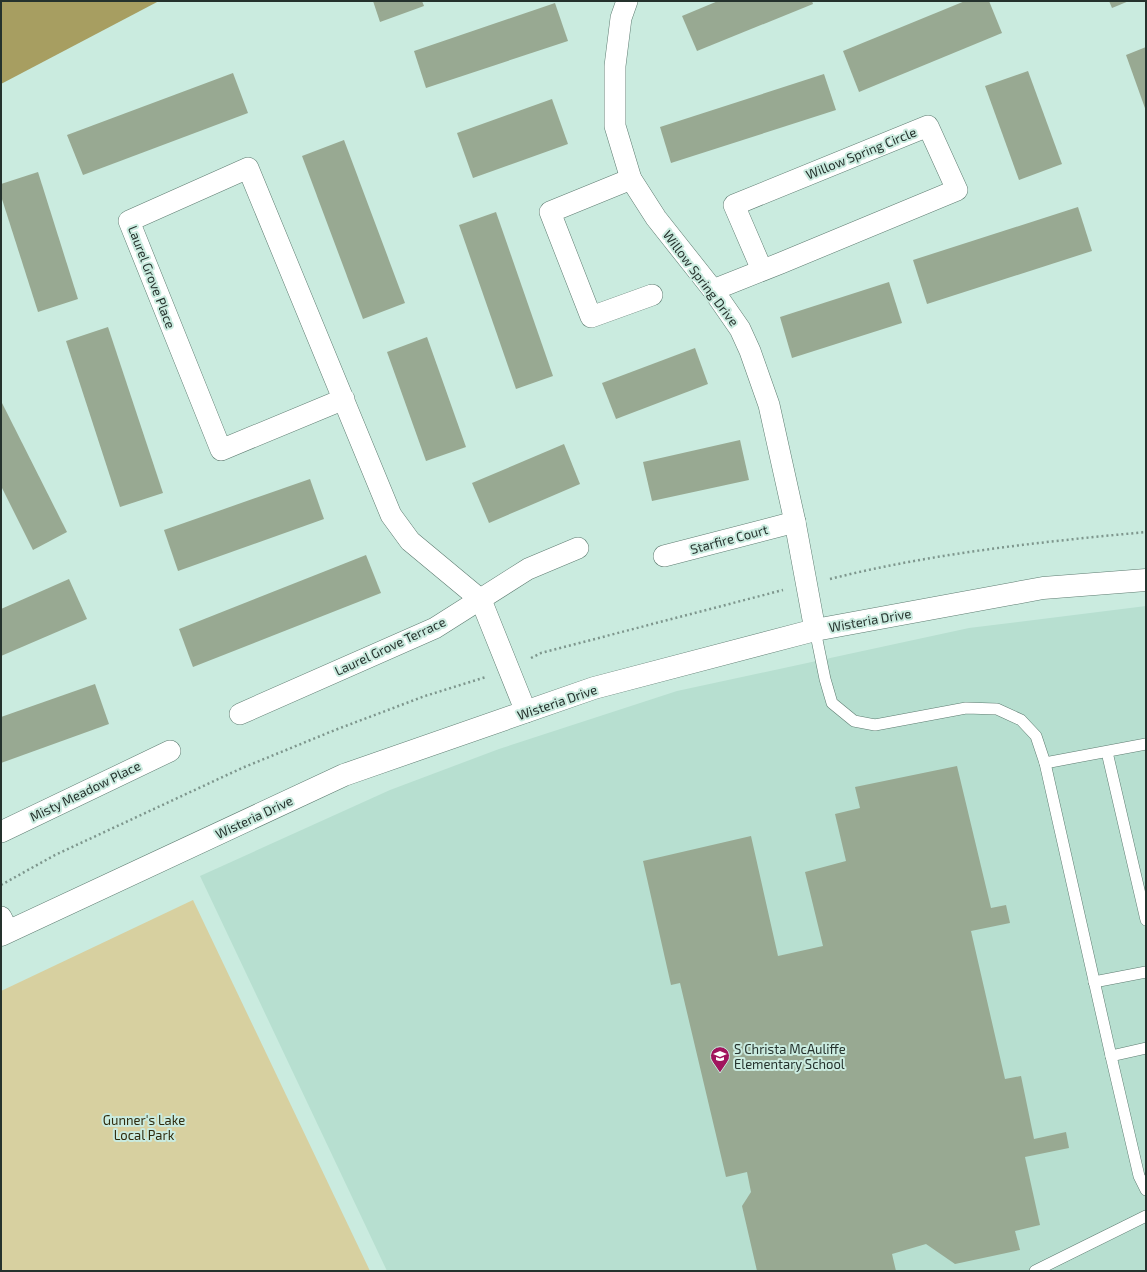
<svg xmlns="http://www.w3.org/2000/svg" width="1147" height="1272" viewBox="0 0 1147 1272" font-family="'Exo 2',sans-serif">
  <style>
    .built { fill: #b7dfd0 }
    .green { fill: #d7d0a0 }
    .forest { fill: #a79e61 }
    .building { fill: #98a992 }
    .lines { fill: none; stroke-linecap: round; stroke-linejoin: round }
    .service-casing { stroke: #5e7c71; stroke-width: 12 }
    .minor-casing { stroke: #5e7c71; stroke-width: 22 }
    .tertiary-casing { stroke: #5e7c71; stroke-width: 23 }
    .path { stroke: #7e968d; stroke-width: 2.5; stroke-dasharray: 2 3; stroke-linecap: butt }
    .service { stroke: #fff; stroke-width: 11 }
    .minor { stroke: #fff; stroke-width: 21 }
    .tertiary { stroke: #fff; stroke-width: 22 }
    .labels { text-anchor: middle; stroke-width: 4; stroke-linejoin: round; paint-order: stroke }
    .street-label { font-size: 13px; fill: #25322d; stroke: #caebdf }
    .poi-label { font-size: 13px; fill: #25322d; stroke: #caebdf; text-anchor: start }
    .park-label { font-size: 13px; fill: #302c0f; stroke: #caebdf }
  </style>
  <rect width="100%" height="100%" fill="#caebdf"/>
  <!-- built -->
  <path class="built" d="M1146,606v665h-759l-187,-395 190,-86 109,-41 178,-58 292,-63z"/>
  <!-- green -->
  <path class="green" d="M193,900l177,371h-369v-280z"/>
  <!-- forest -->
  <path class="forest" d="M1,1h158l-158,83z"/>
  <!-- building -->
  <g class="building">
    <path d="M373,1h49l2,5 -44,16z"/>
    <path d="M718,1h94l1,3 -116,47 -15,-35z"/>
    <path d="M965,1h24l13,32 -143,59 -16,-41z"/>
    <path d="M1109,1h20l-17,7z"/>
    <path d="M555,3l13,38 -142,47 -12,-37z"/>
    <path d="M1146,47v64l-20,-56z"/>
    <path d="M1028,71l34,93 -43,16 -34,-94z"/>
    <path d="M233,73l15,40 -165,62 -16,-40z"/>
    <path d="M824,74l12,36 -165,53 -11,-36z"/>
    <path d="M552,99l16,45 -95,34 -16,-45z"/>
    <path d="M344,140l61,163 -42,16 -61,-163z"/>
    <path d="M38,172l40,127 -40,13 -37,-116v-12z"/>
    <path d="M1078,207l14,44 -165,53 -14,-44z"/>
    <path d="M496,212l57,164 -37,13 -57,-164z"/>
    <path d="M889,282l13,41 -110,35 -12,-41z"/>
    <path d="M108,327l55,166 -43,14 -54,-166z"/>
    <path d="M427,337l39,110 -40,14 -39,-109z"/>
    <path d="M695,348l13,36 -92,35 -14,-36z"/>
    <path d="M1,401l66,131 -34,18 -32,-64z"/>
    <path d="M740,440l9,40 -97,21 -9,-39z"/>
    <path d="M564,444l16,40 -91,39 -17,-40z"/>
    <path d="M310,479l14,40 -146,52 -14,-41z"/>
    <path d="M366,555l15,38 -188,74 -14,-38z"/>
    <path d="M69,579l18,40 -86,37v-47z"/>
    <path d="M95,684l14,40 -108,39v-46z"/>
    <path d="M957,766l34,142 15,-3 4,18 -39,8 34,148 16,-3 13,63 32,-7 3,16 -44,9 15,68 -25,6 5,19 -65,14 -29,-20 -34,10 4,17h-139l-15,-65 9,-14 -4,-20 -21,5 -46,-194 -9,2 -28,-124 108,-25 27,120 45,-10 -18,-74 41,-11 -11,-47 25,-6 -5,-21z"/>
  </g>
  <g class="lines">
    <defs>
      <g id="service">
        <path d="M815,630l10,49 7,24 22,18 21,4 91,-17 31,1 24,11 15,16 9,27 66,293 35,-8"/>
        <path d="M1107,752l39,168"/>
        <path d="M1045,763l101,-19"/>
        <path d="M1094,982l52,-10"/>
        <path d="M1111,1056l28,120 7,14"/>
        <path d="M1035,1271l111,-55"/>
      </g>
      <g id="minor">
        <path d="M627,1l-6,17 -6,48v60l16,53 25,39 57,72 27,39 10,22 19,54 26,117 20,108"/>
        <path d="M631,179l-81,33 41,105 61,-22"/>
        <path d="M713,290l68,-27 176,-73 -29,-64 -194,79 28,65"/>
        <path d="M344,399l-123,51 -92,-229 119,-53 143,347 19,26 71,59 45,112"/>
        <path d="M664,556l131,-34"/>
        <path d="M240,714l195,-86 93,-59 50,-21"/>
        <path d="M1,832l169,-81"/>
        <path d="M1,917l7,14"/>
      </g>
      <path id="tertiary" d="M1,935l343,-160 250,-87 221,-58 228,-42 103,-8"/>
    </defs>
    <!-- service casing -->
    <use href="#service" class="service-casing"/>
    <!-- minor casing -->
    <use href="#minor" class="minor-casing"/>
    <!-- tertiary casing -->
    <use href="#tertiary" class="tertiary-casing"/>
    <!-- path -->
    <g class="path">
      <path d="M830,579c103,-26 210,-37 316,-47"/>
      <path d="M531,658l10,-5 242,-63"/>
      <path d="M1,885l54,-30 187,-87 93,-38 90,-34 61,-19"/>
    </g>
    <!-- service -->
    <use href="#service" class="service"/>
    <!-- minor -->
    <use href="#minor" class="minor"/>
    <!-- tertiary -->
    <use href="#tertiary" class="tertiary"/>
  </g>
  <!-- icons -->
  <defs>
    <symbol id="school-pin" viewBox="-11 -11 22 30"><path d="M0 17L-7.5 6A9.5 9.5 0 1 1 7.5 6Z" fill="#a1145d" stroke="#caebdf"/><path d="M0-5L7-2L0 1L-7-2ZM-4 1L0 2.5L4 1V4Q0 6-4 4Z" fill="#fff"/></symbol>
  </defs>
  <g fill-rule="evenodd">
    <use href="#school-pin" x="709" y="1045" width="22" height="30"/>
  </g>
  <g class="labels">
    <!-- street labels -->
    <g class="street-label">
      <text transform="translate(861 153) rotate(-22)" y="5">Willow Spring Circle</text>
      <text transform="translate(152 277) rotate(69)" y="5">Laurel Grove Place</text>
      <text transform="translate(701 278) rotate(53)" y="5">Willow Spring Drive</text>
      <text transform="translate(729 539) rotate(-15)" y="5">Starfire Court</text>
      <text transform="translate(870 620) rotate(-10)" y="5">Wisteria Drive</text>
      <text transform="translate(390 646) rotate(-25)" y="5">Laurel Grove Terrace</text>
      <text transform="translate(557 702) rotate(-19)" y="5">Wisteria Drive</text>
      <text transform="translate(85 791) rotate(-26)" y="5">Misty Meadow Place</text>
      <text transform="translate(254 817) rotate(-25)" y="5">Wisteria Drive</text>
    </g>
    <!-- poi labels -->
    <g class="poi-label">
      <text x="734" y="1054">S Christa McAuliffe<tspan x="734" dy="15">Elementary School</tspan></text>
    </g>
    <!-- park labels -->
    <g class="park-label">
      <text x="144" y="1125">Gunner's Lake<tspan x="144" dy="15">Local Park</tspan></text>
    </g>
  </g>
  <!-- border -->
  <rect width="1147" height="1272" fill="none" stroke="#25322d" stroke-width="4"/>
</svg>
